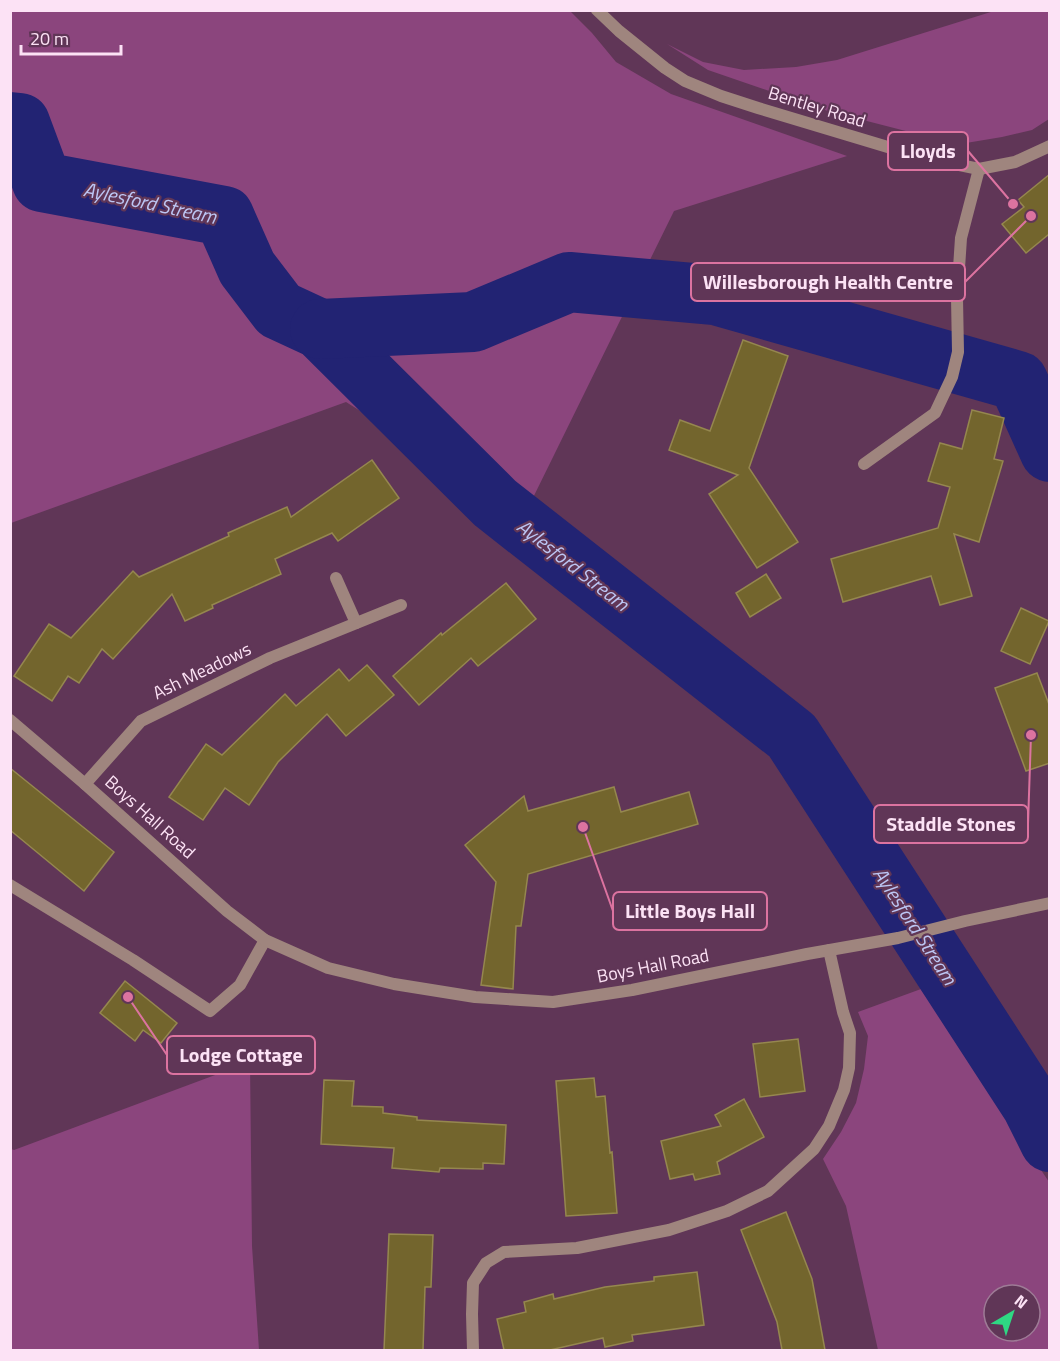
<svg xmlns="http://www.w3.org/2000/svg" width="1060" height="1361" viewBox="0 0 1060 1361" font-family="'Titillium Web',sans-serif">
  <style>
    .green { fill: #8b457d; fill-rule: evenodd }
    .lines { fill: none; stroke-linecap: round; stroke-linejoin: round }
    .river { stroke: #222373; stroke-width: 60 }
    .building { fill: #73652d; stroke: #95874f; stroke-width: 1.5 }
    .minor { stroke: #9f857e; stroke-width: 12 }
    .tertiary { stroke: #9f857e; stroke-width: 12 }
    .labels { text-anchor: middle; stroke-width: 4.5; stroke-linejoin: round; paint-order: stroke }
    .street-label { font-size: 18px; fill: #fce2f5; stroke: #603657 }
    .water-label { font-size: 20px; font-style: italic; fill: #bcc6f4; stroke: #603657 }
    .leader { fill: none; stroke: #dc73a0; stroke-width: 2 }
    .callout-dot { fill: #dc73a0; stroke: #603657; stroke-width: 2 }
    .callout { fill: #603657; stroke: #dc73a0; stroke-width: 2 }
    .callout-label { font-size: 20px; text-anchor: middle; font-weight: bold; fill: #fce2f5 }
  </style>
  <rect width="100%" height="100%" fill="#603657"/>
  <!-- green -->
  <g class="green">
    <path d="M11,10l559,1 22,22 24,29 55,32 176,62 -173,55 -149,303 -179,-112 -335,121z"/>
    <path d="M994,11h55v108l-17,11 -30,7 -36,6 -37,-6 -101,-26 -120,-41 -41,-26 36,18 41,8 52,-3 41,-7z"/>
    <path d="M921,989l128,193v168h-171l-32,-144 -23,-47 18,-27 15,-29 8,-34 4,-33 -10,-24zM994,1295h36v36h-36z"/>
    <path d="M250,1062l2,184 7,104h-248v-201l3,1z"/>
  </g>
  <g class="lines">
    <!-- river -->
    <g class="river">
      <path d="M10,122l10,1 22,59 182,34 23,52 32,42 41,19 175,174 297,233 240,370 18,36"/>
      <path d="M320,329l153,-7 96,-40 146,13 303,86 32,71"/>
    </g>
  </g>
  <!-- building -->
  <g class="building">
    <path d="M1050,174v63l-2,-2 -22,18 -24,-29 22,-17 -6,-7z"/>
    <path d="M743,340l45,16 -39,112 49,74 -41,26 -48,-74 29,-19 -69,-25 11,-30 30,11z"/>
    <path d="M972,410l32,8 -10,41 9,2 -24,81 -25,-8 18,62 -32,9 -9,-29 -88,26 -12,-43 107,-31 12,-41 -22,-6 12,-38 22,6z"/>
    <path d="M372,460l27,38 -61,43 -6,-8 -57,26 6,15 -69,31 1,3 -28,13 -13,-27 -59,65 -11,-10 -23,34 -11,-7 -16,25 -38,-25 35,-52 22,14 62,-67 6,6 90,-41 -1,-3 59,-26 4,10z"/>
    <path d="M766,574l15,24 -31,19 -14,-24z"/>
    <path d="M506,583l30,36 -58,47 -7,-8 -52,47 -26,-29 48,-43 1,2z"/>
    <path d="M1021,608l28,13 -19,43 -29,-13z"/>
    <path d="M367,665l27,30 -48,41 -19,-22 -49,48 -29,43 -24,-17 -22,32 -34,-23 37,-53 16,11 63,-61 11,12 43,-37 10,12z"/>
    <path d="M1037,673l13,34v56l-24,8 -31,-83z"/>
    <path d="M10,768l104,84 -30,39 -74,-61z"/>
    <path d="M614,787l7,25 68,-20 9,32 -170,50 -7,52h-5l-3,63 -32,-4 15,-103 -31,-37 59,-49 4,15z"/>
    <path d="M125,981l52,42 -16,20 -18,-13 -8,11 -35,-28z"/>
    <path d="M798,1039l7,52 -45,6 -7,-53z"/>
    <path d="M594,1078l2,19 9,-1 5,57 2,-1 5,61 -51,3 -10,-135z"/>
    <path d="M324,1080l30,1 -2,25 31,1v6l34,4v3l89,5 -2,39 -21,-1v6l-43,-1 -1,4 -47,-4 2,-20 -73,-4z"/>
    <path d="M744,1099l20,38 -47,25 3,12 -25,6 -2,-6 -23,5 -9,-38 60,-15 -6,-11z"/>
    <path d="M786,1212l26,67 13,71h-43l-5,-28 -36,-92z"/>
    <path d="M389,1234l44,1 -2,52h-6l-2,63h-39z"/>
    <path d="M697,1272l7,53 -72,10 1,6 -28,6 -2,-9 -53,12h-46l-7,-31 29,-7 -2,-10 29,-8 1,5 51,-12 49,-6v-4z"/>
  </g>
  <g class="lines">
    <!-- minor -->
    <g class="minor">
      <path d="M597,10l22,21 46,37 20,13 36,15 37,12 163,49 58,12 36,-7 35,-16"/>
      <path d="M864,464l71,-51 17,-36 6,-25 -1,-54 4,-60 18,-69"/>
      <path d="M336,578l20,45"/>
      <path d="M85,784l56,-63 129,-63 131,-53"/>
      <path d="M10,885l123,75 77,51 30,-26 25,-45"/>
      <path d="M473,1350l-1,-36 1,-31 13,-20 18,-11 73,-4 92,-18 58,-19 41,-20 46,-42 15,-23 15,-36 5,-22 1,-35 -7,-21 -14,-62"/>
    </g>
    <!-- tertiary -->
    <path class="tertiary" d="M10,720l75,64 142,127 38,29 63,28 66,16 81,13 78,5 79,-12 175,-36 91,-16 67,-17 85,-18"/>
  </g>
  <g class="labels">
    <!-- street labels -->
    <g class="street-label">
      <text transform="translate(817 107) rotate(17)" y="6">Bentley Road</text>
      <text transform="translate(202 671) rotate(-26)" y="6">Ash Meadows</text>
      <text transform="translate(150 817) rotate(42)" y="6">Boys Hall Road</text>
      <text transform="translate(653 966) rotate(-11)" y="6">Boys Hall Road</text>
    </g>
    <!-- water labels -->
    <g class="water-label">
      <text transform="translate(150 203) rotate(12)" y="7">Aylesford Stream</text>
      <text transform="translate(573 565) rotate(38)" y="7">Aylesford Stream</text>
      <text transform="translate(915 926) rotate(57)" y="7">Aylesford Stream</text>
    </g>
  </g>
  <!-- callouts -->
  <path class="leader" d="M1013 204L968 151M1031 216L965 282M1031 735L1028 824M583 827L613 911M128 997L167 1055"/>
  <g class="callout-dot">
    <circle cx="1013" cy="204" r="6"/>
    <circle cx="1031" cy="216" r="6"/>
    <circle cx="1031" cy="735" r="6"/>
    <circle cx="583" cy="827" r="6"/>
    <circle cx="128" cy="997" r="6"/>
  </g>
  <g class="callout">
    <rect x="888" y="132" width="80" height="38" rx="6"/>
    <rect x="691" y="263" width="274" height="38" rx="6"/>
    <rect x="874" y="805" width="154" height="38" rx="6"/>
    <rect x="613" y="892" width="154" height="38" rx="6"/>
    <rect x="167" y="1036" width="148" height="38" rx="6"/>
  </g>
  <g class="callout-label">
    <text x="928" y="158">Lloyds</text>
    <text x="828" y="289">Willesborough Health Centre</text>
    <text x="951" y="831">Staddle Stones</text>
    <text x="690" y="918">Little Boys Hall</text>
    <text x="241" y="1062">Lodge Cottage</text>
  </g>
  <!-- border -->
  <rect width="1060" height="1361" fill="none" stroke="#fce2f5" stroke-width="24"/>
  <!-- north arrow -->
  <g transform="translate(1012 1313) rotate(39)"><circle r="28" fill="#603657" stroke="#9e7b96" stroke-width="1.5"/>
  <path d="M0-4.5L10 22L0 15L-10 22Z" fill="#2fd883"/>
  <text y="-9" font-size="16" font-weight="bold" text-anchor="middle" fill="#fce2f5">N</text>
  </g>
  <!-- scale -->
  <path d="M21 45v9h100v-9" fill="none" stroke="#fce2f5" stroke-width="3"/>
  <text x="30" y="45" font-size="18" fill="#fce2f5" stroke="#603657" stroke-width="4.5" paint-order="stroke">20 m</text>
</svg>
